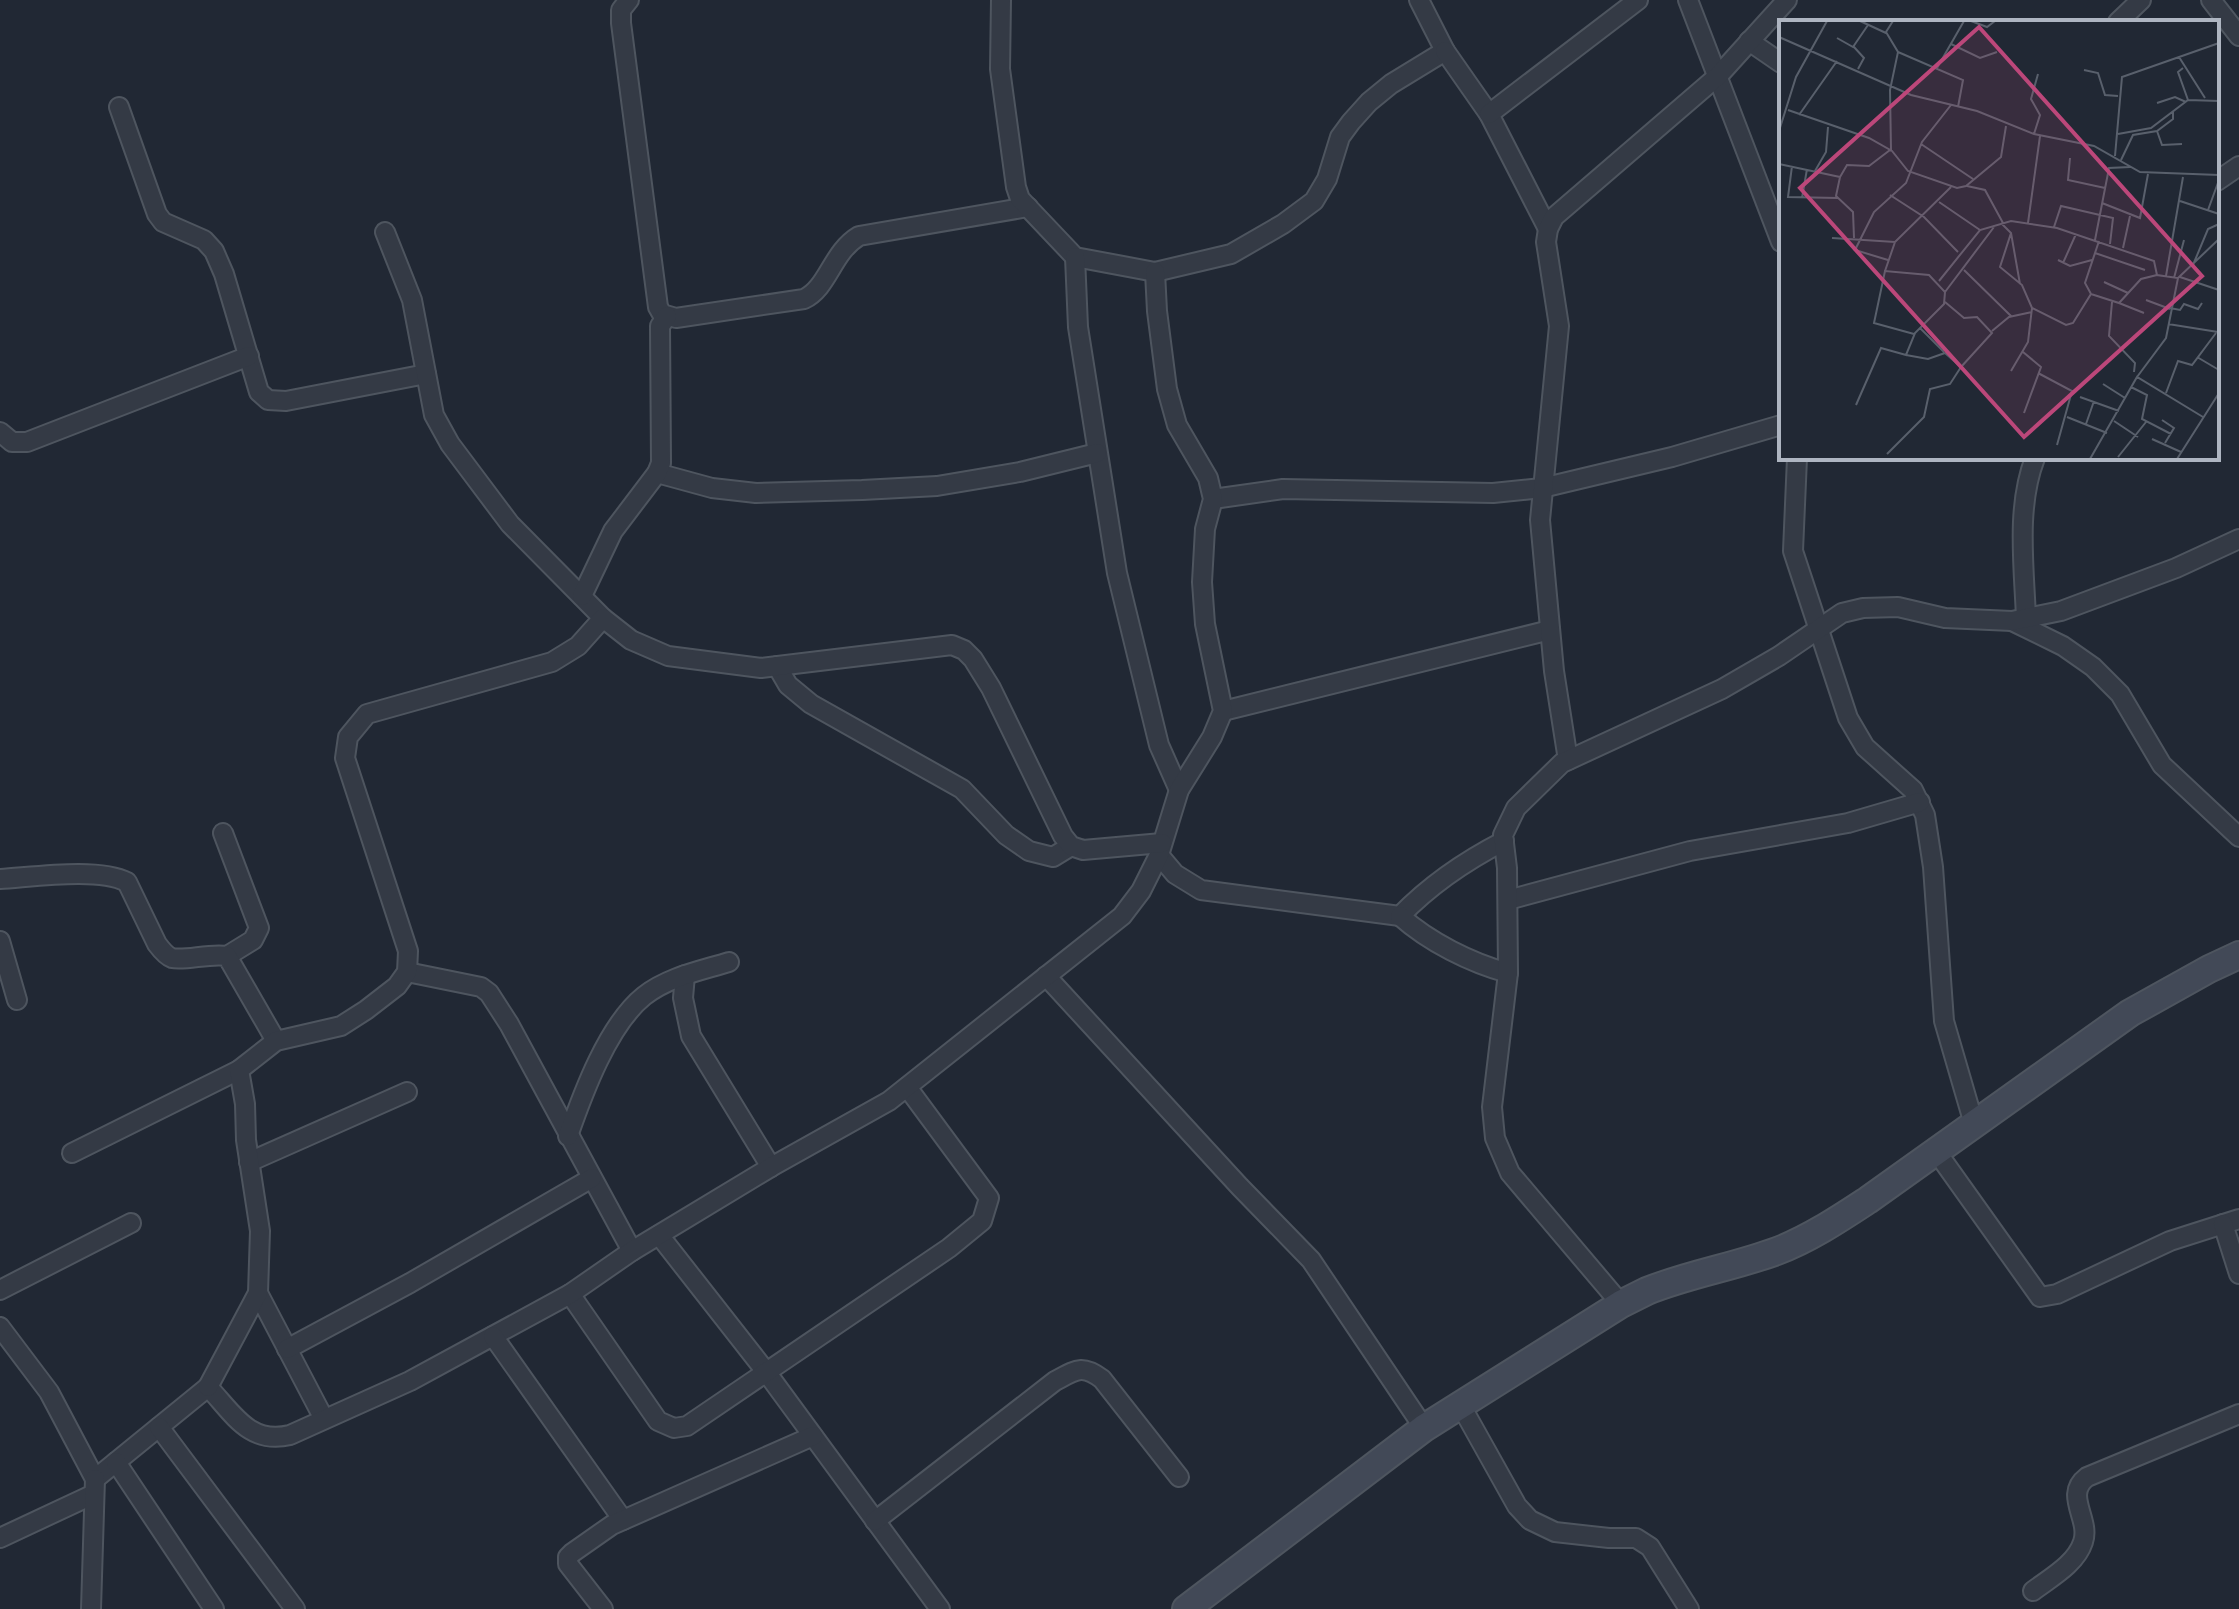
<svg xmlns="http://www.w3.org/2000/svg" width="2239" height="1609" viewBox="0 0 2239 1609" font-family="'Space Grotesk',sans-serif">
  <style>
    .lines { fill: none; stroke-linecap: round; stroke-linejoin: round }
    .minor-casing { stroke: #4e555f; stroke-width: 22 }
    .secondary-casing { stroke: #4e555f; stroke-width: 30 }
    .minor { stroke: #343a45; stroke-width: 18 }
    .secondary { stroke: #424957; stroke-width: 26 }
    .inset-road { fill: none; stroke: #59606c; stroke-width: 2 }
    .view { fill: #bc477a; fill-opacity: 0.15; stroke: #bc477a; stroke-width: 4 }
    .inset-edge { fill: none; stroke: #aeb5c1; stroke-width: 4 }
  </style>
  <rect width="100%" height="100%" fill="#212834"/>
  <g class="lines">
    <defs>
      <g id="minor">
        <path d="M629,0l-8,10v13l37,284 4,7 14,4 128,-19c24,-11 28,-47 55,-63l169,-29"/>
        <path d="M1001,0l-1,69 16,118 4,12 55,58 80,15 76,-18 52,-30 31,-23 13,-22 13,-42 11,-15 18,-20 22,-18 54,-33 -26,-51"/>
        <path d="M1688,0l93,242"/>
        <path d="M2211,0l28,36"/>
        <path d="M2118,22l23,-22"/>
        <path d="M1749,41l32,22"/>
        <path d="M1445,51l44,63 59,115"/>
        <path d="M119,107l38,107 6,8 41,18 10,11 10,23 35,118 9,8 18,1 140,-27"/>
        <path d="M1489,114l149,-114"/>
        <path d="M2217,181l22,-15"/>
        <path d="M385,232l27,68 22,115 16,29 60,80 93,94"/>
        <path d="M1075,257l3,70 39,246 42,172 20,45"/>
        <path d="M0,432l12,10h15l222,-86"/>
        <path d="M1797,458l-4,93 55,167 17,29 48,43 12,25 8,52 11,154 30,103"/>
        <path d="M657,473l55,15 44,5 106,-3 75,-4 83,-14 77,-19"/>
        <path d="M1213,499l70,-10 210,4 49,-5 130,-31 109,-32"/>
        <path d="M582,596l31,-65 44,-58 4,-10 -1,-137 7,-10"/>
        <path d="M2026,618c-2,-52 -10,-111 9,-160"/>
        <path d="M2012,621l51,25 30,21 27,27 42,71 77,72"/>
        <path d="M777,666l11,19 23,19 151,85 44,46 23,16 24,6 18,-11"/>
        <path d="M1223,711l327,-81"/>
        <path d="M1568,760l-14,-89 -14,-151 19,-194 -13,-84 2,-13 6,-12 165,-142 68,-75"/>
        <path d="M223,833l36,95 -6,12 -26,16"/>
        <path d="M1159,855l16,19 26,16 199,26c29,-30 67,-56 104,-75"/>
        <path d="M0,879c33,-2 99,-12 127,3l30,62c3,4 9,12 15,14 13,3 38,-5 55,-2l49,85"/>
        <path d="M1508,900l182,-49 158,-28 72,-21"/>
        <path d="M1400,916c29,26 71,47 108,57"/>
        <path d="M0,941l17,59"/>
        <path d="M407,972l74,15 8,6 20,31 123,227"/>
        <path d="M685,975l-2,23 8,38 80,131"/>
        <path d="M1046,976l194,211 71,73 113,168"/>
        <path d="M568,1136c15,-43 40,-111 76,-140 24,-19 56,-25 85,-34"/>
        <path d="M1936,1151l104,146 17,-3 113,-53 69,-22"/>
        <path d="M72,1153l167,-83"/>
        <path d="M249,1162l158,-70"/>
        <path d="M2223,1224l16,50"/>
        <path d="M659,1235l108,138 173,236"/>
        <path d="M0,1290l131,-67"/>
        <path d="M258,1293l66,126"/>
        <path d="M570,1294l88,127 16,7 13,-2 262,-178 33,-27 7,-23 -82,-111"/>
        <path d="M1621,1304l-111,-131 -15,-35 -3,-31 16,-134 -1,-105 -4,-33 13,-27 46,-45 160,-74 57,-33 63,-43 21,-5 35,-1 47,11 67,3 49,-10 115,-43 63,-29"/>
        <path d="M0,1327l49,65 46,87 113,-92c25,26 41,58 82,48l120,-54 160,-87 62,-43 139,-84 118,-66 233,-185 19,-25 18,-36 20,-65 33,-53 11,-26 -18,-87 -3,-42 3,-53 8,-30 -5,-21 -31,-53 -10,-36 -10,-78 -2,-39"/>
        <path d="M493,1336l130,184"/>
        <path d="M287,1349l123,-66 182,-105"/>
        <path d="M208,1387l50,-94 2,-62 -14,-91 -1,-36 -6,-34 37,-29 65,-15 25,-16 31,-24 10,-14 1,-21 -63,-193 3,-21 19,-23 185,-52 26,-16 25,-28 28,22 37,16 93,12 191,-23 12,5 9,9 18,29 72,148 8,10 12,4 79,-7"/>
        <path d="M1460,1404l57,102 13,14 25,12 54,6h27l14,9 39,62"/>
        <path d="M159,1427l136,182"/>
        <path d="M116,1462l98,147"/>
        <path d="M875,1521l180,-140c21,-11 27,-17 47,-2l77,98"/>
        <path d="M0,1538l94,-44"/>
        <path d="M2033,1591c17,-13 43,-27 50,-49 8,-23 -20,-47 4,-65l152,-63"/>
        <path d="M91,1609l4,-130"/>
        <path d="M603,1609l-35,-45v-7l4,-4 40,-28 201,-89"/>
      </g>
      <path id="secondary" d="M1186,1609l238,-181 197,-124 26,-13c42,-17 87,-24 130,-40 32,-12 62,-32 91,-51l262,-187 79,-44 30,-14"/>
    </defs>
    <!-- minor casing -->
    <use href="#minor" class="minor-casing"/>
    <!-- secondary casing -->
    <use href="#secondary" class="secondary-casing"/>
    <!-- minor -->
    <use href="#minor" class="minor"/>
    <!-- secondary -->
    <use href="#secondary" class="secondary"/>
  </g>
  <!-- overview -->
  <g transform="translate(1779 20)">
    <rect width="440" height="440" fill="#212834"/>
    <path class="inset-road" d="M81,1l26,12M192,1l16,6 8,-6M0,17l132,58 66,16 57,23 60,12 46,26 79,3M58,18l16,9 15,-22M172,24l29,14 17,-6M75,27l10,11 -6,11M119,32l65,28 -5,27M400,37l26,41M158,48l27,-47M404,48l-5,4 10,28M305,50l14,3 7,22 13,1M378,83l18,-6 11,5M9,90l81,28 23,13 16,20 49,17 9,-2 35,-29 5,-31M20,95l38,-54M0,111l17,-54 31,-56M378,111l5,14 20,-1M255,114l6,-19 -9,-16 7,-25M339,114l33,-6 37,-28 31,1M142,124l52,35M112,130l-1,-60 8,-38 -12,-20 7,-11M336,136l7,-79 97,-34M291,138l-2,22 37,8M342,140l12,-25 24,-4 16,-12v-7M0,144l61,13M13,146l-4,31 50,1M36,151l11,-19 2,-25M188,166l18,4 18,33M111,175l34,22 34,35M23,178l5,-29M401,181l39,13M160,182l41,28M323,183l38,15 8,-44M429,190l11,-30M222,203l10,10 -11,34 22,18 10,23 34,17 7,-2 18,-29 28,9 22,-24 16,-4M249,203l12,-87M275,207l7,-21 52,12 -3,26M232,213l9,51M53,218l63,4 56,-55M75,218l-1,-26 -17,-16 4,-19 7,-12 22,1 21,-16M316,220l14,-72 21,-1M344,228l7,-32M316,233l50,17M109,240l-33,-10 19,-38 32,-29 16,-41 29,-37M279,240l12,6 22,-6M284,243l13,-29M414,245l15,-36 11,-5M185,250l47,46M106,251l10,-29M387,256l17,-99M401,257l39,13M395,258l10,-38M399,258l41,-39M160,261l41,-51 31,-9 46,7 97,33 3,14 21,3 -12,60 -29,39M325,262l24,11M166,272l49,-65M312,274l-6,-11 14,-42M367,280l24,9M333,282l-3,34 26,27 -1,9M340,283l25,10M391,288l10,2 4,-6 14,5 4,-6M389,304l50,8M141,308l24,24M213,311l17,-14 23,-5M244,332l18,15 -17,46M127,335l22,4 17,-6 16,14 31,-34 -15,-16 -13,1 -19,-16M418,337l22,13M232,351l17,-29 4,-34M259,353l34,18 -15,54M324,364l22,14M352,367l16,8 -5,24 29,15M387,373l12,-32 14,4 24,-32M301,377l39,14M77,385l25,-57 25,7 9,-22 29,-29 1,-12 -16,-17 -44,-4 -11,52 40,11M288,397l40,16M383,400l12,8 -9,15M335,401l24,16M307,404l8,-23M373,419l29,13M108,434l37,-37 6,-28 20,-5 11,-17M339,437l28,-35M311,439l47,-82 66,40M398,439l42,-66"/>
    <path class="view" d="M200,7l223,249 -178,161 -224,-249z"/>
    <rect width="440" height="440" class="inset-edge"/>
  </g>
</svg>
